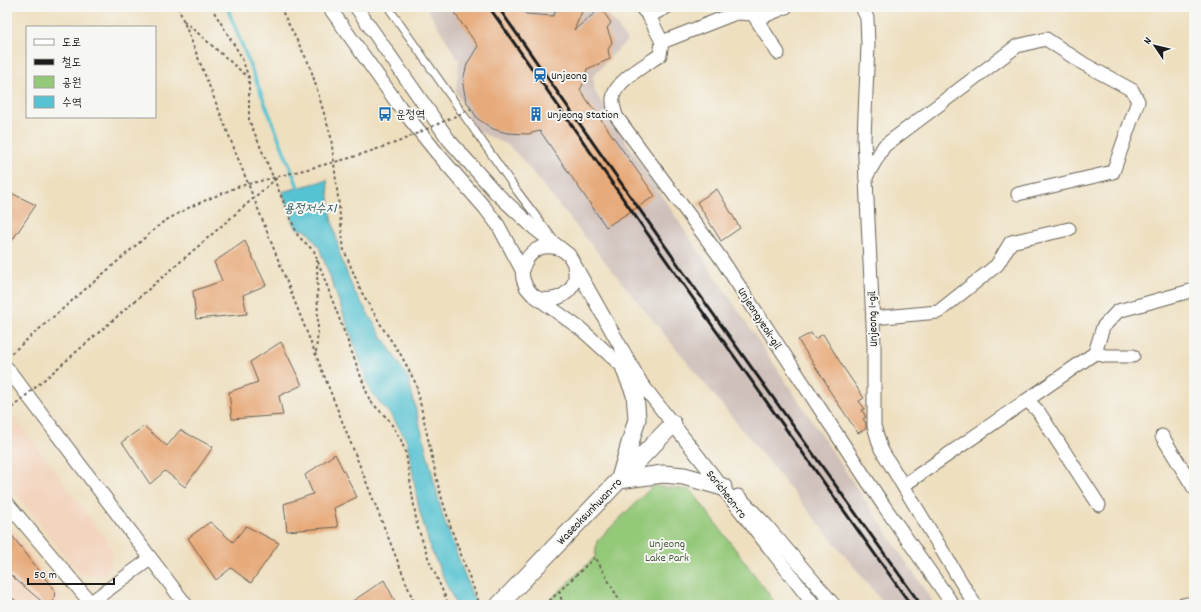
<svg xmlns="http://www.w3.org/2000/svg" width="1201" height="612" viewBox="0 0 1201 612" font-family="Dekko,'Poor Story',sans-serif">
  <style>
    .built { fill: #f3d4be }
    .industrial { fill: #cfc0ba }
    .green { fill: #95c97a; stroke: #58724b }
    .water { fill: #57c3d2; stroke: #3a7077 }
    .lines { fill: none; stroke-linecap: round; stroke-linejoin: round }
    .stream { stroke: #57c3d2; stroke-width: 3.5 }
    .building { fill: #e7aa7a }
    .service-casing { stroke: #666055; stroke-width: 9 }
    .pedestrian-casing { stroke: #666055; stroke-width: 12 }
    .minor-casing { stroke: #666055; stroke-width: 15 }
    .tertiary-casing { stroke: #666055; stroke-width: 19 }
    .path { stroke: #666055; stroke-width: 2; stroke-dasharray: 3 3; stroke-linecap: butt }
    .service { stroke: #fff; stroke-width: 7 }
    .pedestrian { stroke: #fff; stroke-width: 10 }
    .minor { stroke: #fff; stroke-width: 13 }
    .tertiary { stroke: #fff; stroke-width: 17 }
    .rail { stroke: #1c1c1c; stroke-width: 3 }
    .path-bridge { stroke: #666055; stroke-width: 2; stroke-dasharray: 3 3; stroke-linecap: butt }
    .labels { text-anchor: middle; stroke-width: 4; stroke-linejoin: round; paint-order: stroke }
    .poi-label { font-size: 12px; fill: #1c1c1c; stroke: #f6f6f2; text-anchor: start }
    .street-label { font-size: 12px; fill: #1c1c1c; stroke: #f6f6f2 }
    .park-label { font-size: 12px; fill: #46593d; stroke: #f6f6f2 }
    .water-label { font-size: 13px; font-style: italic; fill: #345f65; stroke: #f6f6f2 }
  </style>
  <rect width="100%" height="100%" fill="#f6f6f2"/>
  <filter id="ink" filterUnits="userSpaceOnUse"><feTurbulence type="fractalNoise" baseFrequency=".025" numOctaves="2"/><feDisplacementMap in="SourceGraphic" scale="8" xChannelSelector="R" yChannelSelector="G"/><feConvolveMatrix kernelMatrix="1 2 1 2 8 2 1 2 1" color-interpolation-filters="sRGB"/></filter>
  <filter id="wash" filterUnits="userSpaceOnUse"><feTurbulence type="fractalNoise" baseFrequency=".012" numOctaves="4" result="noise"/><feDisplacementMap in="SourceGraphic" scale="16" xChannelSelector="R" yChannelSelector="G"/><feGaussianBlur stdDeviation="0.9" result="paint"/><feColorMatrix in="noise" values="0 0 0 0 0 0 0 0 0 0 0 0 0 0 0 0 0 1.4 0 .05"/><feComposite in="paint" operator="in"/></filter>
  <g filter="url(#wash)">
    <rect width="100%" height="100%" fill="#eedfbf"/>
    <!-- built -->
    <g class="built">
      <path d="M7,408l105,139 -1,19 -9,10 -22,-2 -73,-91z"/>
      <path d="M7,522l54,73 -1,10h-53z"/>
    </g>
    <!-- industrial -->
    <path class="industrial" d="M426,7h177l24,33 -34,36 2,16 54,85 286,428h-50l-366,-449 -11,-11 -33,-15 -19,-39 3,-30z"/>
    <!-- green -->
    <path class="green" d="M653,486l38,4 86,115h-232l50,-48 2,-16z"/>
    <!-- water -->
    <path class="water" d="M327,180l4,34 9,41 13,34 31,51 24,38 35,139 33,88h-20l-25,-55 -12,-41 -12,-68 -14,-23 -23,-27 -12,-37 -39,-107 -12,-16 -11,-3 -14,-36z"/>
    <g class="lines">
      <!-- stream -->
      <path class="stream" d="M227,7l73,185"/>
    </g>
    <g id="blocks">
      <!-- building -->
      <g class="building">
        <path d="M450,7h71l5,7 27,2 5,-9h26l-10,23 27,-22 10,15 -4,5 5,14 -4,8 2,9 -23,10 -2,11 -5,10 75,106 -49,31 -66,-96 -12,3 -21,-1 -14,-4 -15,-10 -12,-18 -3,-16 1,-9 3,-12 11,-18z"/>
        <path d="M717,189l23,39 -19,13 -24,-39z"/>
        <path d="M7,191l29,14 -29,43z"/>
        <path d="M245,241l21,44 -23,10 4,19 -51,5 -3,-28 29,-10 -8,-19z"/>
        <path d="M811,333l4,6 8,-5 20,33 21,31 -5,3 6,8 -3,1 4,7 -3,2 3,4v6l-8,4 -31,-46 1,-1 -30,-46z"/>
        <path d="M281,342l21,43 -23,11 4,19 -51,4 -3,-27 29,-10 -8,-20z"/>
        <path d="M144,426l23,20 13,-16 33,17 -28,40 -20,-16 -15,13 -28,-42z"/>
        <path d="M335,454l22,43 -23,11 4,19 -51,4 -3,-27 29,-10 -8,-19z"/>
        <path d="M210,522l23,20 13,-16 33,17 -28,40 -20,-15 -15,12 -28,-42z"/>
        <path d="M7,529l48,62 -2,14h-7l-39,-33z"/>
        <path d="M384,580l13,25h-50z"/>
      </g>
    </g>
  </g>
  <g filter="url(#ink)">
    <use href="#blocks" fill-opacity="0" stroke="#666055" stroke-width="1"/>
    <g class="lines">
      <defs>
        <path id="service" d="M388,7l129,184 34,45"/>
        <path id="pedestrian" d="M7,601l5,4"/>
        <g id="minor">
          <path d="M329,7l71,100 37,46 48,55 13,17 24,45 1,9 3,8 6,7 50,36 51,46"/>
          <path d="M356,7l93,133 46,52 39,36 35,27 72,128 173,222"/>
          <path d="M641,7l8,9 13,26 -2,13c-13,9 -45,26 -47,43 -1,5 2,13 3,18l104,141 164,249 69,99"/>
          <path d="M862,7l5,11 1,27 -4,93 10,206v82l7,23 94,156"/>
          <path d="M649,16l18,-9"/>
          <path d="M757,19l29,-12"/>
          <path d="M662,42l74,-29 17,1 25,39"/>
          <path d="M866,177l18,-31 133,-100 29,-7 38,25 48,26 6,11 -25,71 -95,22"/>
          <path d="M522,270c6,-19 19,-28 39,-21"/>
          <path d="M540,299c21,3 40,-10 34,-33"/>
          <path d="M873,318l65,-6 59,-47 14,-23 58,-13"/>
          <path d="M1133,356h-27l-11,-3 8,-26 15,-16 76,-21"/>
          <path d="M7,368l179,237"/>
          <path d="M1027,400l11,11 61,94"/>
          <path d="M1162,436l32,52"/>
          <path d="M904,485l191,-132"/>
          <path d="M738,496l28,29 68,80"/>
          <path d="M7,503l83,99"/>
          <path d="M87,605l63,-46"/>
          <path d="M1183,605l11,-2"/>
        </g>
        <g id="tertiary">
          <path d="M620,478l17,-59 -2,-25 -10,-24"/>
          <path d="M619,480l44,-6 21,2 39,11"/>
          <path d="M499,605l174,-181"/>
        </g>
      </defs>
      <!-- service casing -->
      <use href="#service" class="service-casing"/>
      <!-- pedestrian casing -->
      <use href="#pedestrian" class="pedestrian-casing"/>
      <!-- minor casing -->
      <use href="#minor" class="minor-casing"/>
      <!-- tertiary casing -->
      <use href="#tertiary" class="tertiary-casing"/>
      <!-- path -->
      <g class="path">
        <path d="M178,7l237,598"/>
        <path d="M211,7l30,49 8,22v42l49,116 16,15 56,150 19,19 12,20 5,14 11,71 12,35 20,45"/>
        <path d="M280,7l30,59 21,71 13,113 17,41 23,39 17,25 15,29 23,105 13,42 28,74"/>
        <path d="M184,21l65,57"/>
        <path d="M316,352l2,-21 -1,-71"/>
        <path d="M559,591l4,14"/>
        <path d="M545,605l50,-48 27,48"/>
      </g>
      <!-- service -->
      <use href="#service" class="service"/>
      <!-- pedestrian -->
      <use href="#pedestrian" class="pedestrian"/>
      <!-- minor -->
      <use href="#minor" class="minor"/>
      <!-- tertiary -->
      <use href="#tertiary" class="tertiary"/>
      <!-- rail -->
      <g class="rail">
        <path d="M489,7l191,273 231,325"/>
        <path d="M498,7l186,266 237,332"/>
      </g>
      <!-- path-bridge -->
      <g class="path-bridge">
        <path d="M7,357l156,-135 27,-15 47,-20 113,-29 48,-16 73,-33"/>
        <path d="M7,412l271,-235"/>
      </g>
    </g>
  </g>
  <!-- icons -->
  <defs>
    <symbol id="station-bare" viewBox="-9 -9 18 18"><path d="M-3-6H3Q5-6 5-4V2Q5 4 3 4L4.5 6H3L1.5 4h-3L-3 6H-4.5L-3 4Q-5 4-5 2V-4Q-5-6-3-6ZM-3.5-4v3h7v-3ZM-3.5 1v1.5H-2V1ZM2 1v1.5H3.5V1Z" fill="#1f6fb2" stroke="#f6f6f2" stroke-width="2.5" paint-order="stroke"/></symbol>
    <symbol id="bus-bare" viewBox="-9 -9 18 18"><path d="M-5-6H5V4H4V6H2V4H-2V6H-4V4H-5ZM-3.5-4V0h7V-4ZM-3.5 1.2v1.5H-2V1.2ZM2 1.2v1.5H3.5V1.2Z" fill="#1f6fb2" stroke="#f6f6f2" stroke-width="2.5" paint-order="stroke"/></symbol>
    <symbol id="building-bare" viewBox="-9 -9 18 18"><path d="M-4-6H4V6H1V3H-1V6H-4ZM-2.5-4.3h1.7v1.8h-1.7ZM.8-4.3h1.7v1.8H.8ZM-2.5-1h1.7V.8h-1.7ZM.8-1h1.7V.8H.8Z" fill="#1f6fb2" stroke="#f6f6f2" stroke-width="2.5" paint-order="stroke"/></symbol>
  </defs>
  <g fill-rule="evenodd">
    <use href="#station-bare" x="530" y="65" width="20" height="20"/>
    <use href="#bus-bare" x="375" y="104" width="20" height="20"/>
    <use href="#building-bare" x="526" y="104" width="20" height="20"/>
  </g>
  <g class="labels">
    <!-- poi labels -->
    <g class="poi-label">
      <text x="551" y="79">Unjeong</text>
      <text x="396" y="118">운정역</text>
      <text x="547" y="118">Unjeong Station</text>
    </g>
    <!-- street labels -->
    <g class="street-label">
      <text transform="translate(760 318) rotate(57)" y="4">Unjeongyeok-gil</text>
      <text transform="translate(872 319) rotate(-92)" y="4">Unjeong 1-gil</text>
      <text transform="translate(727 494) rotate(52)" y="4">Soricheon-ro</text>
      <text transform="translate(589 511) rotate(-46)" y="4">Waseoksunhwan-ro</text>
    </g>
    <!-- park labels -->
    <g class="park-label">
      <text x="667" y="547">Unjeong<tspan x="667" dy="14">Lake Park</tspan></text>
    </g>
    <!-- water labels -->
    <g class="water-label">
      <text x="310" y="212">용정저수지</text>
    </g>
  </g>
  <!-- margin -->
  <rect width="1201" height="612" fill="none" stroke="#f6f6f2" stroke-width="24"/>
  <!-- legend -->
  <rect x="26" y="26" width="130" height="92" fill="#f6f6f2" stroke="#9f9f9c"/>
  <rect x="34" y="39" width="20" height="6" fill="#ffffff" stroke="#9f9f9c"/>
  <text x="62" y="46" font-size="12" fill="#1c1c1c">도로</text>
  <rect x="34" y="59" width="20" height="6" fill="#1c1c1c" stroke="#9f9f9c"/>
  <text x="62" y="66" font-size="12" fill="#1c1c1c">철도</text>
  <rect x="34" y="76" width="20" height="12" fill="#95c97a" stroke="#9f9f9c"/>
  <text x="62" y="86" font-size="12" fill="#1c1c1c">공원</text>
  <rect x="34" y="96" width="20" height="12" fill="#57c3d2" stroke="#9f9f9c"/>
  <text x="62" y="106" font-size="12" fill="#1c1c1c">수역</text>
  <!-- north arrow -->
  <g transform="translate(1155 46) rotate(305)" stroke="#f6f6f2" stroke-width="3" paint-order="stroke">
  <path d="M0-3L7 15L0 10L-7 15Z" fill="#1c1c1c"/>
  <text y="-6" font-size="11" font-weight="bold" text-anchor="middle" fill="#1c1c1c">N</text>
  </g>
  <!-- scale -->
  <path d="M28 578v6h86v-6" fill="none" stroke="#1c1c1c" stroke-width="2"/>
  <text x="34" y="578" font-size="12" fill="#1c1c1c" stroke="#f6f6f2" stroke-width="3" paint-order="stroke">50 m</text>
</svg>
